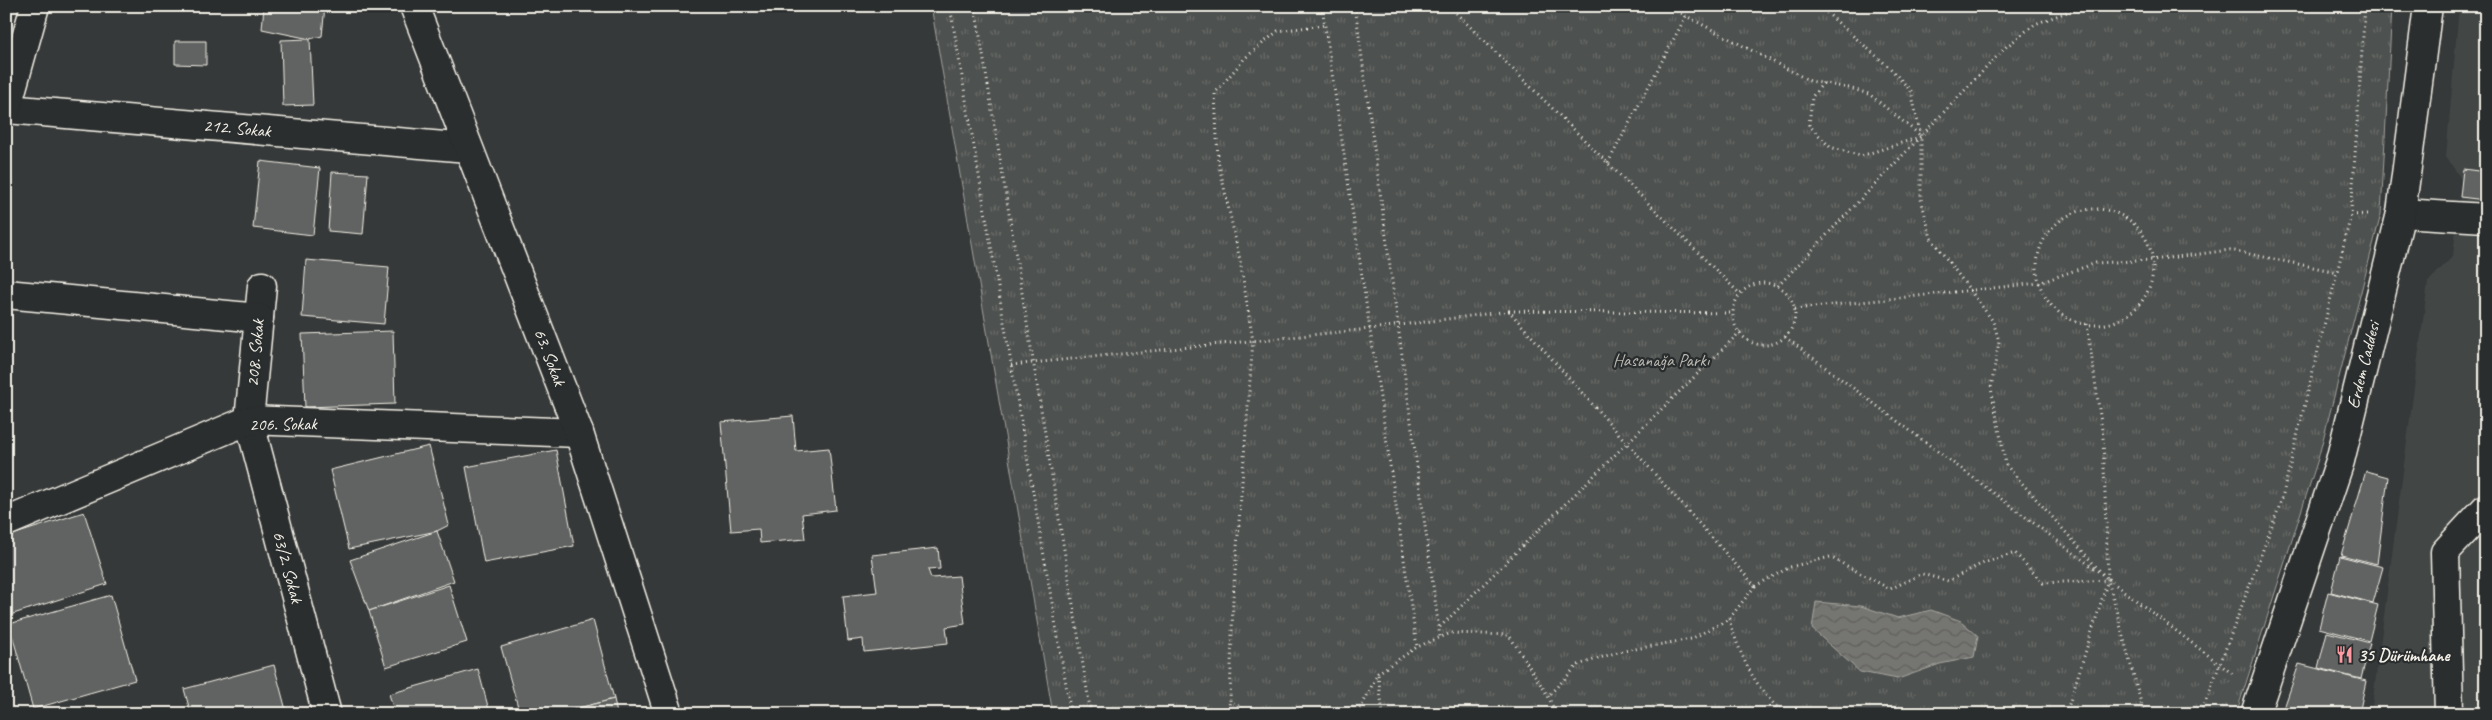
<svg xmlns="http://www.w3.org/2000/svg" width="2492" height="720" viewBox="0 0 2492 720" font-family="Caveat,sans-serif">
  <style>
    .built { fill: #434645 }
    .park { fill: url(#park-tufts); stroke: #a1a19c }
    .water { fill: url(#water-waves); stroke: #a8a7a1 }
    .building { fill: #616362; stroke: #f4f1e8 }
    .lines { fill: none; stroke-linecap: round; stroke-linejoin: round }
    .minor-casing { stroke: #f4f1e8; stroke-width: 31 }
    .secondary-casing { stroke: #f4f1e8; stroke-width: 31 }
    .primary-casing { stroke: #f4f1e8; stroke-width: 31 }
    .path { stroke: #f4f1e8; stroke-width: 3; stroke-dasharray: 1 4; stroke-linecap: butt }
    .minor { stroke: #2a2d2e; stroke-width: 28 }
    .secondary { stroke: #2a2d2e; stroke-width: 28 }
    .primary { stroke: #2a2d2e; stroke-width: 28 }
    .labels { text-anchor: middle; stroke-width: 4.5; stroke-linejoin: round; paint-order: stroke }
    .street-label { font-size: 18px; fill: #f4f1e8; stroke: #2a2d2e }
    .park-label { font-size: 18px; fill: #bab9b2; stroke: #2a2d2e }
    .poi-label { font-size: 18px; font-weight: bold; fill: #f4f1e8; stroke: #2a2d2e; text-anchor: start }
  </style>
  <defs>
    <pattern id="park-tufts" width="24" height="20" patternUnits="userSpaceOnUse" patternTransform="scale(1.25)"><rect width="24" height="20" fill="#4e514f"/><path d="M3 7l-1-3M5 7V3M7 7l1-3M15 17l-1-3M17 17v-4M19 17l1-3" fill="none" stroke="#686a68"/></pattern>
    <pattern id="water-waves" width="16" height="10" patternUnits="userSpaceOnUse" patternTransform="scale(1.25)"><rect width="16" height="10" fill="#757572"/><path d="M0 5q4-4 8 0t8 0" fill="none" stroke="#5f5e5c"/></pattern>
  </defs>
  <rect width="100%" height="100%" fill="#363939"/>
  <filter id="ink" filterUnits="userSpaceOnUse"><feTurbulence type="fractalNoise" baseFrequency=".02" numOctaves="2"/><feDisplacementMap in="SourceGraphic" scale="10" xChannelSelector="R" yChannelSelector="G"/><feConvolveMatrix kernelMatrix="1 2 1 2 8 2 1 2 1" color-interpolation-filters="sRGB"/></filter>
  <g filter="url(#ink)">
    <!-- built -->
    <path class="built" d="M2459,6h27v708h-115l57,-432 25,-26 2,-18 7,-58 -16,-23z"/>
    <!-- park -->
    <path class="park" d="M931,6h1461l-11,208 -63,245 -82,255h-1183z"/>
    <!-- water -->
    <path class="water" d="M1816,602l45,4 37,12 33,-8 30,11 17,15 -4,21 -34,7 -42,15 -38,-7 -48,-43z"/>
    <!-- building -->
    <g class="building">
      <path d="M264,6h61l-3,30 -12,3 -48,-10z"/>
      <path d="M310,39l3,66 -30,1 -2,-66z"/>
      <path d="M175,41h31v24l-31,-1z"/>
      <path d="M260,161l60,7 -7,67 -60,-7z"/>
      <path d="M2463,169l23,3 -1,28 -25,-3z"/>
      <path d="M332,172l36,2 -5,60 -35,-3z"/>
      <path d="M306,260l83,7 -5,57 -82,-7z"/>
      <path d="M393,331l2,73 -90,3 -3,-73z"/>
      <path d="M793,416l3,35 33,-3 7,62 -34,4 3,25 -45,4 -1,-14 -28,2 -10,-109z"/>
      <path d="M429,446l20,79 -12,6 -88,18 -19,-79z"/>
      <path d="M556,450l18,96 -90,17 -18,-96z"/>
      <path d="M2366,471l22,6 -11,87 -36,-9z"/>
      <path d="M84,512l23,72 -100,32 -1,-79z"/>
      <path d="M437,531l17,50 -85,30 -19,-51z"/>
      <path d="M938,548l2,21 -12,1 3,8 28,-2 6,48 -19,3 2,16 -84,9 -1,-13 -15,2 -5,-45 34,-4 -5,-37z"/>
      <path d="M2340,556l43,11 -10,36 -42,-11z"/>
      <path d="M2484,578h2v83z"/>
      <path d="M449,585l18,57 -81,25 -17,-56z"/>
      <path d="M2328,592l50,13 -9,36 -50,-13z"/>
      <path d="M111,595l24,85 -102,29 -24,-85z"/>
      <path d="M593,620l21,79 -59,15h-35l-19,-67z"/>
      <path d="M2327,632l43,11 -9,36 -43,-11z"/>
      <path d="M2299,664l67,17 -7,33h-77z"/>
      <path d="M274,665l13,49h-96l-7,-25z"/>
      <path d="M478,669l12,45h-95l-6,-20z"/>
      <path d="M614,699l3,15h-62z"/>
    </g>
    <g class="lines">
      <defs>
        <g id="minor">
          <path d="M7,109l461,39"/>
          <path d="M6,110l29,-104"/>
          <path d="M2401,213l85,5"/>
          <path d="M262,286l-13,134 78,294"/>
          <path d="M6,294l253,24"/>
          <path d="M6,522l243,-102 330,13"/>
          <path d="M2449,714l-4,-162 41,-44"/>
        </g>
        <path id="secondary" d="M414,6l165,427 90,281"/>
        <path id="primary" d="M2255,714l85,-253 61,-248 27,-207"/>
      </defs>
      <!-- minor casing -->
      <use href="#minor" class="minor-casing"/>
      <!-- secondary casing -->
      <use href="#secondary" class="secondary-casing"/>
      <!-- primary casing -->
      <use href="#primary" class="primary-casing"/>
      <!-- path -->
      <g class="path">
        <path d="M950,6l121,708"/>
        <path d="M975,6l116,708"/>
        <path d="M1322,6l95,641"/>
        <path d="M1355,6l85,631"/>
        <path d="M1449,6l291,288"/>
        <path d="M1668,6l18,10"/>
        <path d="M1819,6l71,62 21,23 10,45v63l10,39 62,83 6,20 -8,47 15,77 102,115"/>
        <path d="M1823,83l-11,14 -3,28 21,22 31,9 59,-19"/>
        <path d="M1608,163l78,-147 124,65 39,7 20,6 52,42"/>
        <circle cx="2095" cy="267" r="58"/>
        <path d="M2351,215l17,-1"/>
        <circle cx="1764" cy="314" r="31"/>
        <path d="M1778,286l228,-239 29,-23 48,-18"/>
        <path d="M1795,309l244,-26 57,-20 57,-3 77,-10 107,22"/>
        <path d="M1509,311l224,2"/>
        <path d="M2087,324l16,113 5,143 36,134"/>
        <path d="M1785,337l318,238"/>
        <path d="M1011,365l359,-36 139,-18 246,275 -26,33 -38,20 -73,13 -40,13 -30,31"/>
        <path d="M2108,579l126,96"/>
        <path d="M1755,586l35,-19 40,-10 60,32 32,-15 26,7 33,-17 34,-11 28,30 65,-3"/>
        <path d="M1729,619c11,36 26,71 56,95"/>
        <path d="M1440,627l300,-295"/>
        <path d="M1378,675l5,39"/>
        <path d="M1227,714l3,-13"/>
        <path d="M1251,714l-21,-13 3,-102 20,-258 -13,-81 -22,-100 -3,-67 30,-35 33,-27 46,-6"/>
        <path d="M1358,714l20,-41 39,-26 34,-14 58,2 39,61 8,18"/>
        <path d="M2066,714l42,-134"/>
        <path d="M2201,714l80,-212 70,-287 14,-209"/>
      </g>
      <!-- minor -->
      <use href="#minor" class="minor"/>
      <!-- secondary -->
      <use href="#secondary" class="secondary"/>
      <!-- primary -->
      <use href="#primary" class="primary"/>
    </g>
  </g>
  <!-- icons -->
  <defs>
    <symbol id="restaurant-bare" viewBox="-9 -9 18 18"><path d="M-5-6h1v4h1v-4h1v4h1v-4h1v5L-1.5 .5V6h-2V.5L-5-1ZM5-6V6H3V1.5H1.5Q1.5-4 5-6Z" fill="#ff9aa2" stroke="#2a2d2e" stroke-width="2.5" paint-order="stroke"/></symbol>
  </defs>
  <g fill-rule="evenodd">
    <use href="#restaurant-bare" x="2332" y="642" width="25" height="25"/>
  </g>
  <g class="labels">
    <!-- street labels -->
    <g class="street-label">
      <text transform="translate(237 128) rotate(5)" y="6">212. Sokak</text>
      <text transform="translate(255 353) rotate(-85)" y="6">208. Sokak</text>
      <text transform="translate(550 357) rotate(69)" y="6">63. Sokak</text>
      <text transform="translate(2363 365) rotate(-76)" y="6">Erdem Caddesi</text>
      <text transform="translate(283 424) rotate(-1)" y="6">206. Sokak</text>
      <text transform="translate(288 567) rotate(75)" y="6">63/2. Sokak</text>
    </g>
    <!-- park labels -->
    <g class="park-label">
      <text x="1661" y="366">Hasanağa Parkı</text>
    </g>
    <!-- poi labels -->
    <g class="poi-label">
      <text x="2358" y="661">35 Dürümhane</text>
    </g>
  </g>
  <!-- margin -->
  <rect width="2492" height="720" fill="none" stroke="#2a2d2e" stroke-width="25"/>
  <rect x="12" y="12" width="2467" height="695" fill="none" stroke="#f4f1e8" stroke-width="2" filter="url(#ink)"/>
</svg>
